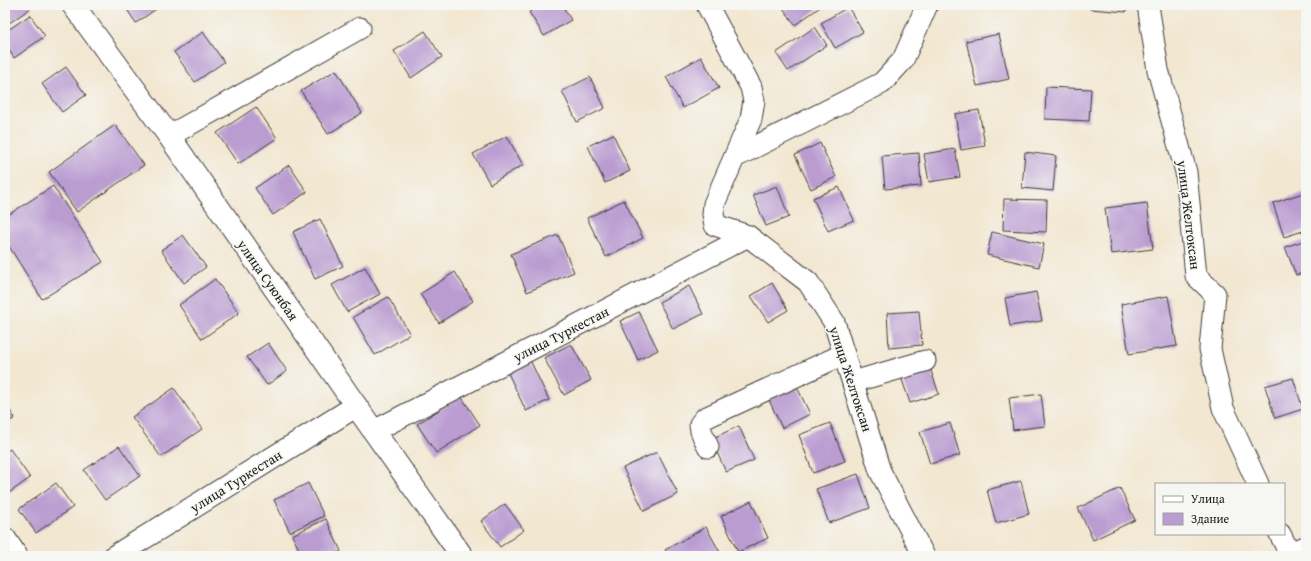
<svg xmlns="http://www.w3.org/2000/svg" width="1311" height="561" viewBox="0 0 1311 561" font-family="'Gentium Book Plus',serif">
  <style>
    .building { fill: #ba9cd1 }
    .lines { fill: none; stroke-linecap: round; stroke-linejoin: round }
    .minor-casing { stroke: #3c3a37; stroke-width: 23 }
    .tertiary-casing { stroke: #3c3a37; stroke-width: 24 }
    .secondary-casing { stroke: #3c3a37; stroke-width: 24 }
    .minor { stroke: #fff; stroke-width: 21 }
    .tertiary { stroke: #fff; stroke-width: 22 }
    .secondary { stroke: #fff; stroke-width: 22 }
    .labels { text-anchor: middle; stroke-width: 3.5; stroke-linejoin: round; paint-order: stroke }
    .street-label { font-size: 14px; fill: #1c1c1c; stroke: #f6f6f2 }
  </style>
  <rect width="100%" height="100%" fill="#f6f6f2"/>
  <filter id="ink" filterUnits="userSpaceOnUse"><feTurbulence type="fractalNoise" baseFrequency=".025" numOctaves="2"/><feDisplacementMap in="SourceGraphic" scale="8" xChannelSelector="R" yChannelSelector="G"/><feConvolveMatrix kernelMatrix="1 2 1 2 8 2 1 2 1" color-interpolation-filters="sRGB"/></filter>
  <filter id="wash" filterUnits="userSpaceOnUse"><feTurbulence type="fractalNoise" baseFrequency=".012" numOctaves="4" result="noise"/><feDisplacementMap in="SourceGraphic" scale="16" xChannelSelector="R" yChannelSelector="G"/><feGaussianBlur stdDeviation="0.9" result="paint"/><feColorMatrix in="noise" values="0 0 0 0 0 0 0 0 0 0 0 0 0 0 0 0 0 1.4 0 .05"/><feComposite in="paint" operator="in"/></filter>
  <g filter="url(#wash)">
    <rect width="100%" height="100%" fill="#f2e7d1"/>
    <g id="blocks">
      <!-- building -->
      <g class="building">
        <path d="M5,5h24l2,3 -26,18z"/>
        <path d="M124,5h38l-26,18z"/>
        <path d="M542,5h20l9,15 -27,16 -15,-24z"/>
        <path d="M781,5h42l-28,20z"/>
        <path d="M1090,5h36v7l-36,-3z"/>
        <path d="M848,7l15,25 -28,16 -14,-25z"/>
        <path d="M30,15l15,21 -31,22 -9,-14v-12z"/>
        <path d="M815,27l12,18 -39,26 -12,-18z"/>
        <path d="M425,31l17,26 -31,21 -17,-27z"/>
        <path d="M203,32l21,30 -29,20 -21,-30z"/>
        <path d="M999,34l10,45 -32,7 -11,-45z"/>
        <path d="M701,57l18,31 -36,20 -17,-31z"/>
        <path d="M66,67l20,28 -24,17 -20,-28z"/>
        <path d="M336,70l26,43 -34,21 -27,-43z"/>
        <path d="M590,77l15,31 -28,14 -15,-31z"/>
        <path d="M1046,87l45,2 -2,32 -44,-2z"/>
        <path d="M256,107l21,31 -39,26 -21,-31z"/>
        <path d="M979,110l6,36 -24,4 -6,-36z"/>
        <path d="M115,125l29,40 -67,47 -28,-40z"/>
        <path d="M613,134l17,37 -25,12 -17,-37z"/>
        <path d="M507,136l16,29 -33,19 -17,-30z"/>
        <path d="M820,143l16,34 -25,12 -16,-34z"/>
        <path d="M955,149l5,28 -31,5 -5,-28z"/>
        <path d="M1025,152l31,4 -3,35 -31,-3z"/>
        <path d="M919,153l2,33 -36,3 -3,-33z"/>
        <path d="M289,165l18,27 -34,23 -18,-27z"/>
        <path d="M53,186l50,76 -61,37 -37,-59v-23z"/>
        <path d="M777,186l12,31 -23,9 -13,-31z"/>
        <path d="M839,187l15,33 -26,11 -15,-33z"/>
        <path d="M1306,192v38l-22,7 -11,-34z"/>
        <path d="M1004,199l43,1 -1,32 -43,-2z"/>
        <path d="M624,200l19,38 -37,19 -19,-39z"/>
        <path d="M1147,203l6,46 -42,5 -6,-46z"/>
        <path d="M320,219l23,47 -28,13 -22,-47z"/>
        <path d="M992,232l52,12 -5,23 -52,-12z"/>
        <path d="M183,235l23,32 -22,16 -23,-33z"/>
        <path d="M558,235l16,37 -47,20 -16,-38z"/>
        <path d="M1306,240v32l-10,3 -11,-28z"/>
        <path d="M365,267l15,27 -33,18 -15,-27z"/>
        <path d="M455,272l18,29 -34,22 -19,-29z"/>
        <path d="M215,279l24,34 -37,26 -23,-34z"/>
        <path d="M772,283l16,27 -20,12 -17,-26z"/>
        <path d="M689,286l14,28 -30,15 -14,-27z"/>
        <path d="M1036,292l6,29 -32,5 -5,-28z"/>
        <path d="M1168,296l9,50 -48,8 -8,-50z"/>
        <path d="M388,297l22,37 -35,21 -22,-38z"/>
        <path d="M919,311l3,34 -33,3 -2,-35z"/>
        <path d="M639,312l19,38 -20,10 -18,-39z"/>
        <path d="M268,343l19,28 -20,14 -20,-28z"/>
        <path d="M571,344l20,36 -27,15 -20,-37z"/>
        <path d="M530,360l19,40 -23,11 -19,-40z"/>
        <path d="M929,365l10,29 -29,9 -10,-29z"/>
        <path d="M1293,378l10,31 -28,9 -10,-32z"/>
        <path d="M797,387l13,27 -28,14 -13,-28z"/>
        <path d="M174,388l28,41 -41,28 -29,-40z"/>
        <path d="M1041,394l4,32 -32,4 -4,-32z"/>
        <path d="M461,396l19,29 -44,28 -19,-29z"/>
        <path d="M5,404l10,14 -10,6z"/>
        <path d="M830,423l15,38 -32,12 -14,-38z"/>
        <path d="M950,423l10,32 -30,9 -10,-32z"/>
        <path d="M739,426l15,34 -28,12 -15,-33z"/>
        <path d="M119,446l21,30 -35,24 -21,-30z"/>
        <path d="M10,449l20,29 -24,17 -1,-2v-40z"/>
        <path d="M657,452l21,42 -34,17 -21,-43z"/>
        <path d="M858,474l12,34 -41,15 -13,-34z"/>
        <path d="M1021,481l8,33 -33,9 -9,-33z"/>
        <path d="M56,483l17,24 -37,26 -17,-24z"/>
        <path d="M308,483l16,33 -34,16 -16,-32z"/>
        <path d="M1120,488l15,32 -42,20 -15,-32z"/>
        <path d="M751,501l17,37 -30,14 -17,-36z"/>
        <path d="M505,504l19,26 -24,17 -19,-26z"/>
        <path d="M326,519l15,32 -9,5h-30l-10,-21z"/>
        <path d="M706,527l16,29h-54l-3,-6z"/>
      </g>
    </g>
  </g>
  <g filter="url(#ink)">
    <use href="#blocks" fill-opacity="0" stroke="#3c3a37" stroke-width="1"/>
    <g class="lines">
      <defs>
        <g id="minor">
          <path d="M707,5l44,82 3,14 -3,18 -37,85 -1,10 2,11 33,11 60,46 26,40 46,149 44,85"/>
          <path d="M1148,5l10,65 28,102 10,104 19,18 -5,55 13,59 35,76"/>
          <path d="M169,136l191,-108"/>
          <path d="M735,157l147,-74 21,-23 24,-55"/>
          <path d="M853,382l72,-21"/>
          <path d="M374,431l374,-195"/>
          <path d="M708,447l-7,-16 -1,-7 5,-6 139,-64"/>
          <path d="M1280,534l11,22"/>
          <path d="M5,538l12,18"/>
          <path d="M1288,553l18,-6"/>
        </g>
        <path id="tertiary" d="M115,556l241,-150"/>
        <path id="secondary" d="M73,5l96,131 187,270 106,150"/>
      </defs>
      <!-- minor casing -->
      <use href="#minor" class="minor-casing"/>
      <!-- tertiary casing -->
      <use href="#tertiary" class="tertiary-casing"/>
      <!-- secondary casing -->
      <use href="#secondary" class="secondary-casing"/>
      <!-- minor -->
      <use href="#minor" class="minor"/>
      <!-- tertiary -->
      <use href="#tertiary" class="tertiary"/>
      <!-- secondary -->
      <use href="#secondary" class="secondary"/>
    </g>
  </g>
  <g class="labels">
    <!-- street labels -->
    <g class="street-label">
      <text transform="translate(1189 215) rotate(83)" y="5">улица Желтоксан</text>
      <text transform="translate(268 280) rotate(55)" y="5">улица Суюнбая</text>
      <text transform="translate(561 334) rotate(-27)" y="5">улица Туркестан</text>
      <text transform="translate(851 379) rotate(72)" y="5">улица Желтоксан</text>
      <text transform="translate(236 481) rotate(-32)" y="5">улица Туркестан</text>
    </g>
  </g>
  <!-- margin -->
  <rect width="1311" height="561" fill="none" stroke="#f6f6f2" stroke-width="20"/>
  <!-- legend -->
  <rect x="1155" y="483" width="130" height="52" fill="#f6f6f2" stroke="#9f9f9c"/>
  <rect x="1163" y="496" width="20" height="6" fill="#ffffff" stroke="#9f9f9c"/>
  <text x="1191" y="503" font-size="12" fill="#1c1c1c">Улица</text>
  <rect x="1163" y="513" width="20" height="12" fill="#ba9cd1" stroke="#9f9f9c"/>
  <text x="1191" y="523" font-size="12" fill="#1c1c1c">Здание</text>
</svg>
